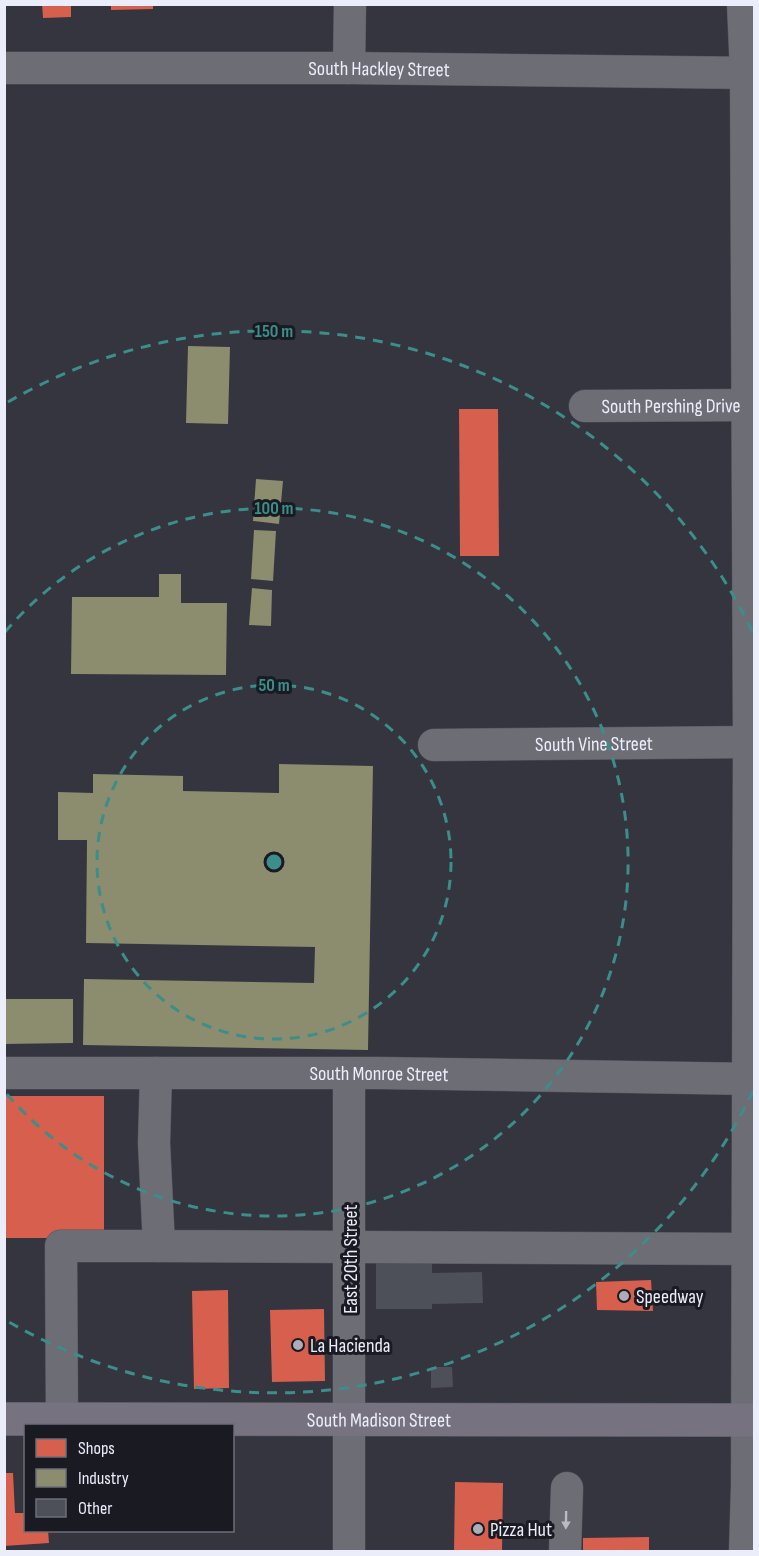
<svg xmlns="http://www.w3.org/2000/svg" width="759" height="1556" viewBox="0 0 759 1556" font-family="'Sofia Sans Condensed',sans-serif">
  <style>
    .shops { fill: #d6604d }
    .industry { fill: #8c8c6e }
    .building { fill: #4d5058 }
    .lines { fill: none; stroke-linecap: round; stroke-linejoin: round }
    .minor-casing { stroke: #52535c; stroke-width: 33 }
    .major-casing { stroke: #52535c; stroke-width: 34 }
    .minor { stroke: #6c6d75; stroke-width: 32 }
    .major { stroke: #767280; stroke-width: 33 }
    .oneway { fill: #b8bac5 }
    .ring { fill: none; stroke: #3b8e8a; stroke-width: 3; stroke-dasharray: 10 8 }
    .poi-dot { fill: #abadb9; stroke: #191a22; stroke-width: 2 }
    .labels { text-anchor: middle; stroke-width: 6; stroke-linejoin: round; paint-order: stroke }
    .street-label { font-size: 20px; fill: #ebedfa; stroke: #191a22 }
    .poi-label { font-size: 20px; fill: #ebedfa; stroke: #191a22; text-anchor: start }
    .centre { fill: #3b8e8a; stroke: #191a22; stroke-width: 3 }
    .ring-label { font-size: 18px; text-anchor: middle; font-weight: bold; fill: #3b8e8a; stroke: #191a22; stroke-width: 6; stroke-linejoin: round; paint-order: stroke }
  </style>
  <rect width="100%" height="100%" fill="#34353f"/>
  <!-- shops -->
  <g class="shops">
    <path d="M42,4h29v13l-28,1z"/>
    <path d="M111,4h42v5l-42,1z"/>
    <path d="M459,409h39l1,147h-39z"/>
    <rect x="4" y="1096" width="100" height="142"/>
    <path d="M651,1280l2,31 -56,-1 -1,-28z"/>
    <path d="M228,1290l1,98 -35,1 -2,-98z"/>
    <path d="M324,1309l1,72 -53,1 -2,-72z"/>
    <path d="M4,1473h9l2,40h11v17h22l1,13 -45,3z"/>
    <path d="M455,1482l48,1 -1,69h-48z"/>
    <path d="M649,1537v15h-66v-14z"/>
  </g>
  <!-- industry -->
  <g class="industry">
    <path d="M188,346l42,1 -2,77 -42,-1z"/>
    <path d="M256,479l27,2 -4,43 -26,-3z"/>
    <path d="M254,530l22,1 -3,50 -22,-2z"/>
    <path d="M159,574h22v29h46l-1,72 -155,-1 1,-77h87z"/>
    <path d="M252,588l20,2 -1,36 -22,-1z"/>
    <path d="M279,764l94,2 -5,284 -285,-5 1,-66 230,4 1,-36 -229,-4 1,-103h-29v-48l35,1v-19l90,2v15l96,2z"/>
    <path d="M4,999h69v44l-69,1z"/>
  </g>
  <!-- building -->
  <g class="building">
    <path d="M376,1263h56v10l50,-1 1,31 -51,1v5h-56z"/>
    <path d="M431,1367h21l1,20 -22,1z"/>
  </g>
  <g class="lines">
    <defs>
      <g id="minor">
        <path d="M743,4l3,69 3,669 -2,744 -2,66"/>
        <path id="s1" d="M4,68h345l405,5"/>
        <path d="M349,68l1,-64"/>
        <path id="s2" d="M585,406l169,-1"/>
        <path id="s3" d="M434,745l320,-3"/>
        <path id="s4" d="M4,1073h375l375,6"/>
        <path d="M156,1073l-2,70 5,103 595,3"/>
        <path d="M62,1420l-1,-174h98"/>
        <path d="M349,1552v-478"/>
        <path d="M565,1552l2,-64"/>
      </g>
      <g id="major">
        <path id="s5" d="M4,1419l750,1"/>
      </g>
    </defs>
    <!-- minor casing -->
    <use href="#minor" class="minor-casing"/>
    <!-- major casing -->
    <use href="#major" class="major-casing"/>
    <!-- minor -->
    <use href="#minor" class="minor"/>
    <!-- major -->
    <use href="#major" class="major"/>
  </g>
  <!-- one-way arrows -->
  <defs><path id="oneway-solid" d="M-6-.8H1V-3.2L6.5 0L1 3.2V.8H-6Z" transform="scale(1.5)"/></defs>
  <use class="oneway" href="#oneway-solid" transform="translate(566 1520) rotate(91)"/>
  <!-- distance rings -->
  <g class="ring">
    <circle cx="274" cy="862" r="177"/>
    <path d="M5 632A354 354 0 1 1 5 1092"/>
    <path d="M753 1091A531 531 0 0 1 9 1322M8 402A531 531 0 0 1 753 633"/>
  </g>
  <!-- markers -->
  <g class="poi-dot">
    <circle cx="624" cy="1296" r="6"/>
    <circle cx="298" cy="1345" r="6"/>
    <circle cx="478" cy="1529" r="6"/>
  </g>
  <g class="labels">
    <!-- street labels -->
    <g class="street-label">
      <text dy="7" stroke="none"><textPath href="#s1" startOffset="375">South Hackley Street</textPath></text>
      <text dy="7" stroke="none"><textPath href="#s2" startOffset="86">South Pershing Drive</textPath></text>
      <text dy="7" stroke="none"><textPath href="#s3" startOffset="160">South Vine Street</textPath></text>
      <text dy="7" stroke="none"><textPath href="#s4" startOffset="375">South Monroe Street</textPath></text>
      <text transform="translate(350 1259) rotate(-90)" y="7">East 20th Street</text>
      <text dy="7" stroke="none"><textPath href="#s5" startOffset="375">South Madison Street</textPath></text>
    </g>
    <!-- poi labels -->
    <g class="poi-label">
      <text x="636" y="1303">Speedway</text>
      <text x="310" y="1352">La Hacienda</text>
      <text x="490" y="1536">Pizza Hut</text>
    </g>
  </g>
  <circle cx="274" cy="862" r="9" class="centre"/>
  <g class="ring-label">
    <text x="274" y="337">150 m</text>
    <text x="274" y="514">100 m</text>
    <text x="274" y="691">50 m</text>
  </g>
  <!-- border -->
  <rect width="759" height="1556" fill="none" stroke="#ebedfa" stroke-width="12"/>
  <!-- legend -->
  <rect x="24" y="1424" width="210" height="108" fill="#191a22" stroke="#6d6e78" stroke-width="1.5"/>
  <rect x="36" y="1439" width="30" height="18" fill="#d6604d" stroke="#6d6e78" stroke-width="1.5"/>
  <text x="78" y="1454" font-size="18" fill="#ebedfa">Shops</text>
  <rect x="36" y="1469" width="30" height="18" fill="#8c8c6e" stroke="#6d6e78" stroke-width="1.5"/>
  <text x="78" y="1484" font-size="18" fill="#ebedfa">Industry</text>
  <rect x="36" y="1499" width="30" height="18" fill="#4d5058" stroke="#6d6e78" stroke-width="1.5"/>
  <text x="78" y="1514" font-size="18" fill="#ebedfa">Other</text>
</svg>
